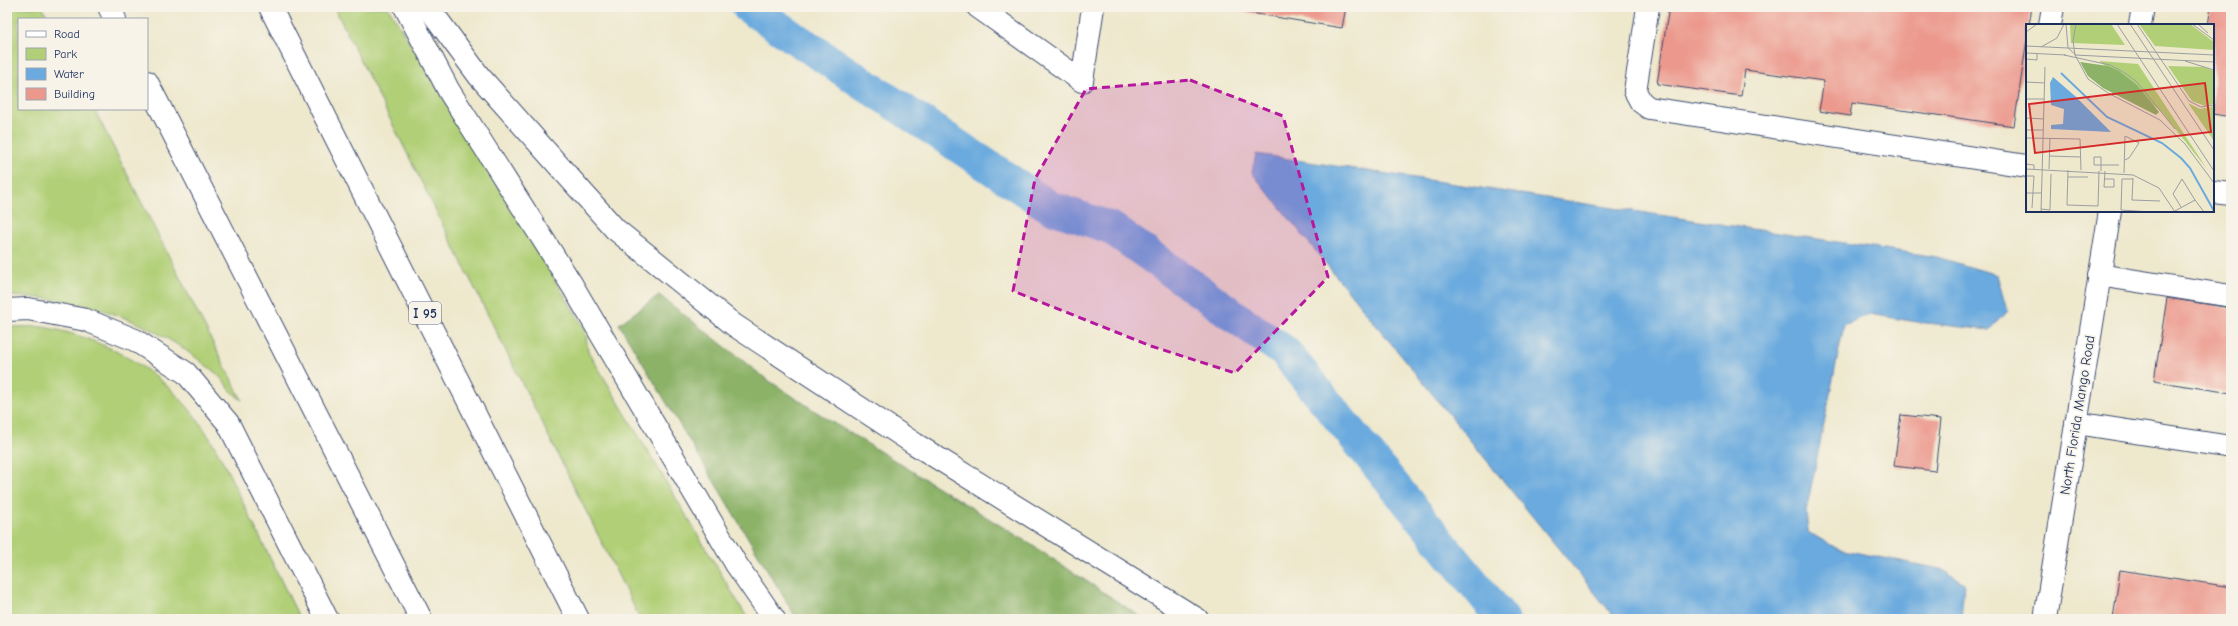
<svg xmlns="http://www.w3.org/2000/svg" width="2238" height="626" viewBox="0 0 2238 626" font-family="'Comic Neue',sans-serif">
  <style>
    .green { fill: #b0cf76; stroke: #667f6a }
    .forest { fill: #8cb267; stroke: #547062 }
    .water { fill: #6baade; stroke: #436c9e }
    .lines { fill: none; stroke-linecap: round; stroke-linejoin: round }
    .canal { stroke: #6baade; stroke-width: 33 }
    .building { fill: #ec988c }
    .minor-casing { stroke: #3b4b6f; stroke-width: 24 }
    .highway-casing { stroke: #3b4b6f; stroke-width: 24 }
    .minor { stroke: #fff; stroke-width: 22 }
    .highway { stroke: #fff; stroke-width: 22 }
    .marked { fill: #b5179e; fill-opacity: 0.2; stroke: #b5179e; stroke-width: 3; stroke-dasharray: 8 5; stroke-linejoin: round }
    .labels { text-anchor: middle; stroke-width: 3.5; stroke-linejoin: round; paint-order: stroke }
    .shield { fill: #f7f3e8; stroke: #5d6a87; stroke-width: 1 }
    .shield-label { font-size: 13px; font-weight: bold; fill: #1b2f5e }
    .street-label { font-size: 14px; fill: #1b2f5e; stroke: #f7f3e8 }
    .inset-river { fill: none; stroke: #6baade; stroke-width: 2 }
    .inset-road { fill: none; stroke: #9a9ea1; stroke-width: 1 }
    .view { fill: #d62828; fill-opacity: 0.15; stroke: #d62828; stroke-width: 2 }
    .inset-edge { fill: none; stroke: #1b2f5e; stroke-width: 2 }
  </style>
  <rect width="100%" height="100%" fill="#f7f3e8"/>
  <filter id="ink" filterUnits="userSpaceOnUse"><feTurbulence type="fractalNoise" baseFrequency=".025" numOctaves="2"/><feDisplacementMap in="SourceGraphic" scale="8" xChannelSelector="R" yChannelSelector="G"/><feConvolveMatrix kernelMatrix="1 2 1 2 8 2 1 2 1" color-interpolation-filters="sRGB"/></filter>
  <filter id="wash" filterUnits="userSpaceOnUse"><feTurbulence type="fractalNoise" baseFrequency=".012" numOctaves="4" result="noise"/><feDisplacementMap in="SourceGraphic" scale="16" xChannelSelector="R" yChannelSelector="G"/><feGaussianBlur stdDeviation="0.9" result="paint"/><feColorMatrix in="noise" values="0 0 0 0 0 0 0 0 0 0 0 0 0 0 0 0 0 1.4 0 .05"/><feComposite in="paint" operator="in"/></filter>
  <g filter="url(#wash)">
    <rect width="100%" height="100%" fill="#eee8cd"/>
    <!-- green -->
    <g class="green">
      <path d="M7,7h35l7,12h-30v90h75l148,291c-10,-6 -15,-15 -23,-24 -6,-6 -14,-11 -21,-17 -59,-44 -118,-61 -191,-63z"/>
      <path d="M334,7h54l197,322 3,22 160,268h-108z"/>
      <path d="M7,327c12,0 25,-1 36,0 58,10 115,41 151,88 21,27 35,59 50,90 19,38 37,76 56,114h-293z"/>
    </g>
    <!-- forest -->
    <path class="forest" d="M659,295l106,83 67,44 192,118 120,79h-347l-178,-295z"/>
    <!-- water -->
    <path class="water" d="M1256,154l681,103 60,18 10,36 -18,19 -72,-8 -48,-8 -25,11 -38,187 2,20 30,17 103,20 23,14 -3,36h-345l-364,-446z"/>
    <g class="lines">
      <!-- canal -->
      <path class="canal" d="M748,7l302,200 61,21 174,124 218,267"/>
    </g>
    <g id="blocks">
      <!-- building -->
      <g class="building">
        <path d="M1214,7h132l-4,21z"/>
        <path d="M1669,7h363l-3,18h-2v14l-13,87 -162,-23 -2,13 -31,-5 5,-30 -79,-11 -4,26 -84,-12z"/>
        <path d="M2211,7h20v110l-18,-3v-89h-5z"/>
        <path d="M2167,298l64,10v85l-77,-12z"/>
        <path d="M1901,415l40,4 -6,52 -41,-5z"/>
        <path d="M2120,570l111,17v32h-118z"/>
      </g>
    </g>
  </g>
  <g filter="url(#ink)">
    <use href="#blocks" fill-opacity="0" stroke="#3b4b6f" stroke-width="1"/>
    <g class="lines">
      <defs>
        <g id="minor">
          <path d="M978,7l104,74 11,-74"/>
          <path d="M1648,7l-13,84 6,11 8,6 378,58"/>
          <path d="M2050,25l3,-18"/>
          <path d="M2140,25l3,-18"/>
          <path d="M2213,192l18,2"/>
          <path d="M2099,275l132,21"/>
          <path d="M2076,423l155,24"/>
          <path d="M2045,619l65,-408"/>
        </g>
        <g id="highway">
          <path d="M109,7l6,12"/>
          <path d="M270,7l308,612"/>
          <path d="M405,7l44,84 123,194 164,279 38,55"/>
          <path d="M428,7l51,69 136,153 119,96 181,119 282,175"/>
          <path d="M147,82l274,537"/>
          <path d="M7,310l21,-1 58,11 49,20 51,33 42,50 99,196"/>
        </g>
      </defs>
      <!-- minor casing -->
      <use href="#minor" class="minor-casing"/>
      <!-- highway casing -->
      <use href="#highway" class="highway-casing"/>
      <!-- minor -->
      <use href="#minor" class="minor"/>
      <!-- highway -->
      <use href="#highway" class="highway"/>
    </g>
  </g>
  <!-- marked area -->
  <path class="marked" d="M1190,80l93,36 45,161 -93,96 -84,-27 -138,-55 22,-112 51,-90z"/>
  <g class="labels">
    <!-- shield labels -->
    <rect class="shield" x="409" y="302" width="32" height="22" rx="3"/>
    <g class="shield-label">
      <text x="425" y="318">I 95</text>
    </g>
    <!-- street labels -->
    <g class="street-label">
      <text transform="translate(2077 415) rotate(-81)" y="5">North Florida Mango Road</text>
    </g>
  </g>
  <!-- overview -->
  <g transform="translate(2026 24)">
    <rect width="188" height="188" fill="#eee8cd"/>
    <path d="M44,0h41l14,21 -54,-2zM113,0h51l24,18v8l-59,-4zM73,37l39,3 69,105 -45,-57zM142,42l36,1 10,4v33l-9,2 -13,-5zM162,79l12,6 14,-3v35z" fill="#b0cf76"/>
    <path d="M54,38l28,4 11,5 18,14 22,27 -3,3 -53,-27 -15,-12z" fill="#8cb267"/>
    <path d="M27,53l22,19 36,36 -60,-3v-4l12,-1 1,-15 -13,-4 -1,-22z" fill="#6baade"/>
    <path class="inset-river" d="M35,49l46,44 55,26 19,15 9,10 24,43"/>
    <path class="inset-road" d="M40,0l2,24 8,7M50,0l-3,17 2,14 13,24 20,14 52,27 25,24 29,39M91,0l97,147M104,0l84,126M111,0l52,77 12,6 13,-2M166,0l22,16M172,0l10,9M0,8l11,-8M0,22l188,9M15,23l16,-9 7,-14M0,29l40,2M38,31l46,10 15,8 12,9 38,47M49,31l139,7M0,35l11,1v-6M159,37l29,9M0,58l19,1M0,75h18M0,94l18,1M0,106h17M0,114l54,1 1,31M23,132l32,1M0,140l8,1v4M0,145l107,6 26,13 16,24M23,145l1,-31M42,146l-1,35 31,1 1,-35M75,147v-14h-7v8h25M98,149l1,-37 14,7 -10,15 -4,2M0,152h8l-2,32M42,153h20M107,154l-1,22 28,1M78,155h10v8h-10l1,-16M107,155h-11l-1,31 30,2M0,169h15M169,176l9,12M15,185l9,1 1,-36M149,187l20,-11 -13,-21 -9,15 8,13M15,188l4,-145"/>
    <path class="view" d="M179,59l6,49 -176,21 -6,-49z"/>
    <rect width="188" height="188" class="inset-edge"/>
  </g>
  <!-- margin -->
  <rect width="2238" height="626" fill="none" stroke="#f7f3e8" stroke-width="24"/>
  <!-- legend -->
  <rect x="18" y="18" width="130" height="92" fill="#f7f3e8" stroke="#9fa5b1"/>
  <rect x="26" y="31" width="20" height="6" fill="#ffffff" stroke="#9fa5b1"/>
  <text x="54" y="38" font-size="12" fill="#1b2f5e">Road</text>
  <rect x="26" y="48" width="20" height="12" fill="#b0cf76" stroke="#9fa5b1"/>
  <text x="54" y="58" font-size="12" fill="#1b2f5e">Park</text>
  <rect x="26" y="68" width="20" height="12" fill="#6baade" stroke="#9fa5b1"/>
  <text x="54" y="78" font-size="12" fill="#1b2f5e">Water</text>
  <rect x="26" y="88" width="20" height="12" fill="#ec988c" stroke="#9fa5b1"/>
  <text x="54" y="98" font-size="12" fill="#1b2f5e">Building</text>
</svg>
